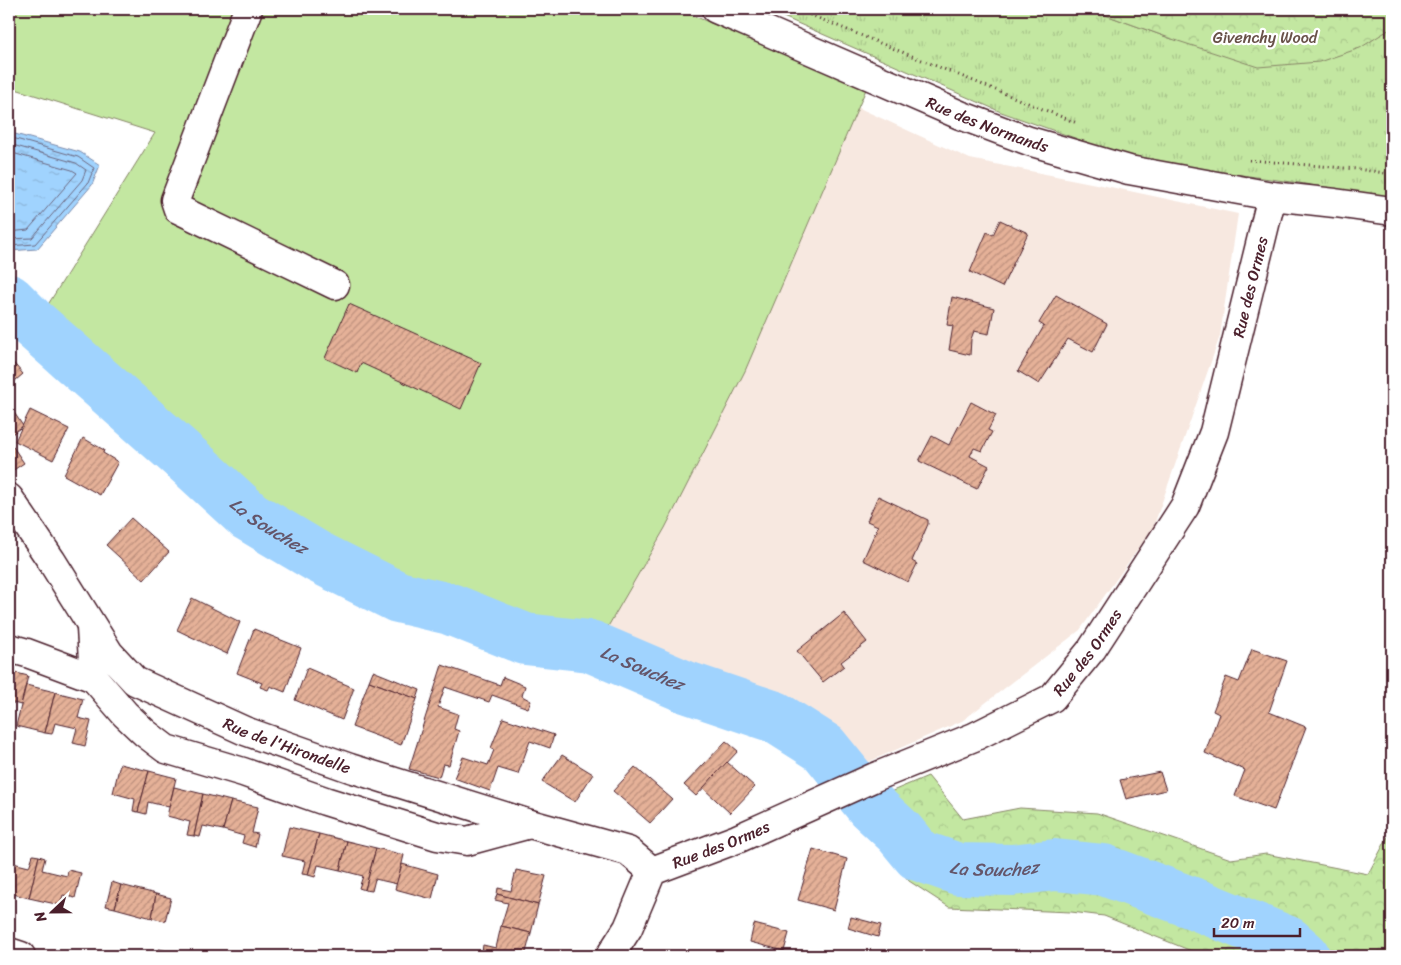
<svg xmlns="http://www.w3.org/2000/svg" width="1401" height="965" viewBox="0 0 1401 965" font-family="Sriracha,sans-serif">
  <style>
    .built { fill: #f7e8e0 }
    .grass { fill: url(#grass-tufts); stroke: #868366 }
    .forest { fill: url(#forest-crowns); stroke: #868366 }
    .park { fill: #c3e7a1; stroke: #868366 }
    .water { fill: url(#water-ripples); stroke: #7e8baa }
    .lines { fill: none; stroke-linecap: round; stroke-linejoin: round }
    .shore { stroke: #6c677f; stroke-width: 1 }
    .river { stroke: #a0d3fe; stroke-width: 52 }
    .building { fill: url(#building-hatch); stroke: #4a1f2b }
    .minor-casing { stroke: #4a1f2b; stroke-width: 31 }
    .path { stroke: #4a1f2b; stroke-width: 3; stroke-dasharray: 1 4; stroke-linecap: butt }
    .minor { stroke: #fff; stroke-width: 28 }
    .labels { text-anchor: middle; stroke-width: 4.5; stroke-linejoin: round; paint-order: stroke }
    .park-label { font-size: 16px; fill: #685148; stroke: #fff }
    .street-label { font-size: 16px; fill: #4a1f2b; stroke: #fff }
    .water-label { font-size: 18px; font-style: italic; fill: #64556a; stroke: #fff }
  </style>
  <defs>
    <pattern id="grass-tufts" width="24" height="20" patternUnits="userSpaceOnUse" patternTransform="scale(1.25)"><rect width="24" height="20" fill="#c3e7a1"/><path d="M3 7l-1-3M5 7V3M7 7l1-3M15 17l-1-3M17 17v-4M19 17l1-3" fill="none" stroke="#a9c68b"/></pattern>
    <pattern id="forest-crowns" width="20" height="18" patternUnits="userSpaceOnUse" patternTransform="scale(1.25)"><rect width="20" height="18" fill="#c3e7a1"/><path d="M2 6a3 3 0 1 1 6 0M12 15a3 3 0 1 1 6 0" fill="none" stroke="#a9c68b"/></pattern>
    <pattern id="water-ripples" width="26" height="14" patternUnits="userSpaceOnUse" patternTransform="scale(1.25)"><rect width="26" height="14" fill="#a0d3fe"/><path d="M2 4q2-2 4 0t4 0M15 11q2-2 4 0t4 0" fill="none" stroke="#8bb5da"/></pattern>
    <pattern id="building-hatch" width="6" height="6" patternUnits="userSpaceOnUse" patternTransform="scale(1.25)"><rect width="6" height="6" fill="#e5b198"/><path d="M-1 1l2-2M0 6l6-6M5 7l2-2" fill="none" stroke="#bc8f7c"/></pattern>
  </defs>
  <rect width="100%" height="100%" fill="#fff"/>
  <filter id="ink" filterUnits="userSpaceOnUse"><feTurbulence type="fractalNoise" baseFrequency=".02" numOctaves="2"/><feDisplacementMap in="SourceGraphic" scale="10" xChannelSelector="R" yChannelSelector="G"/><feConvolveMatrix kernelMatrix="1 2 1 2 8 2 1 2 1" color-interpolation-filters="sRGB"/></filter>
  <g filter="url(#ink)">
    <!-- built -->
    <path class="built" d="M857,107l113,52 131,26 137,29 -18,122 -67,192 -73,102 -118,91 -94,41 -25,-19 -58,-37 -104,-39 -75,-37 59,-102 80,-157z"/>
    <!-- grass -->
    <path class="grass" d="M765,9h324l83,30 218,-10 2,-4v174l-93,-16 -159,-22 -139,-49z"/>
    <!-- forest -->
    <g class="forest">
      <path d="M1089,9h303v16l-2,4 -30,19 -41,14 -61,5 -86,-28z"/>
      <path d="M928,776l35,43 57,-11 77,5 134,46 35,-5 102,20 24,-45v127h-188l-100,-40 -33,-4 -122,-5 -40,-26 -57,-70 31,-16z"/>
    </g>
    <!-- park -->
    <path class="park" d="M9,9h668l190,78 -122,284 -80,157 -59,102 -16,11 -61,-10 -75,-27 -54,-14 -98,-54 -104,-97 -49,-41 -33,-23 -72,-64 111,-178 -146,-46z"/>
    <!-- water -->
    <path class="water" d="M9,131l6,3 65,18 20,13 -8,20 -55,64 -28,2z"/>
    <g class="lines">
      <!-- shore -->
      <g class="shore">
        <path d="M9,137l69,20 16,11 -6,15 -53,61 -26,2"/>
        <path d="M9,144l67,19 10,7 -4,10 -50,58 -23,1"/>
        <path d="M9,152l63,18 5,3 -49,57 -19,2"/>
      </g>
      <!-- river -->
      <path class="river" id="s1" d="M9,300l20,20 160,141 60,55 69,41 80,40 52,12 75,30 65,7 96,41 89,30 49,31 47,58 28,26 19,23 40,14 54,1 43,-5 49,5 94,35 90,37 16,14"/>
    </g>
    <!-- building -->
    <g class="building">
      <path d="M1000,220l28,13 -26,54 -32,-15 17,-40 6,3z"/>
      <path d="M1056,295l51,29 -14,28 -25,-13 -29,45 -21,-13 26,-45 -5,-3z"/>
      <path d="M952,297l42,11 -5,26 -15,-3 -3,8 -1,16 -21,-5 4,-24 -6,-1z"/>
      <path d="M349,304l132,59 -20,46 -100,-46 -4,10 -32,-15z"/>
      <path d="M9,358l14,16 -14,12z"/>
      <path d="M971,402l25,13 -8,15 4,2 -10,19 -8,-3 -4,8 19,10 -12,23 -58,-28 13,-25 17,9z"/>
      <path d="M11,408l12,18 -14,10v-26z"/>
      <path d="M30,410l39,19 -16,31 -38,-19z"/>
      <path d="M83,438l21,12 -1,3 15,9 -18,33 -36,-20z"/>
      <path d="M9,441l15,22 -15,10z"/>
      <path d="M878,496l50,24v4l-16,37 5,3 -9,18 -45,-22 15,-34 -11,-5z"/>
      <path d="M131,518l38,34 -25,28 -38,-35z"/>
      <path d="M192,598l48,24 -13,32 -50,-24z"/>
      <path d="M844,613l23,29 -26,20 3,4 -21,16 -26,-31z"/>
      <path d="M254,629l47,19 -16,44 -15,-6 -2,4 -8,-3 2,-4 -25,-10z"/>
      <path d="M1252,649l35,12 -18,51 37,15 -32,83 -39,-14 10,-26 -40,-17 14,-39 -6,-3 13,-34 13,5z"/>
      <path d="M442,665l58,20 3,-8 22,9 -3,10 9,5 -3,7 -36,-13 -3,7 -44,-15 -7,20 20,7 -4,15 5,2 -10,34 -6,-1 -4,13 -30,-8z"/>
      <path d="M307,668l47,20 -12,32 -47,-20z"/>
      <path d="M9,671l19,5 -7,29 -12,-3z"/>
      <path d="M373,671l47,19 -3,9 -48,-18z"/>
      <path d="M369,681l48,18 -16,46 -49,-18z"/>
      <path d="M26,685l29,7 -10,41 -29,-7z"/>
      <path d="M55,692l28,7 -5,19 13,3 -6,25 -12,-3 4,-15 -22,-5 -3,11 -7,-1z"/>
      <path d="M503,718l51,17 -4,13 -20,-7 -12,33 -20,-6 -8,23 -36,-13 9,-21 25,8 6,-15 -3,-2z"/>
      <path d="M726,741l12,10 -42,45 -12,-11z"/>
      <path d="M562,755l31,19 -18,28 -33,-20z"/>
      <path d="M727,762l28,25 -25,26 -27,-25z"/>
      <path d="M120,764l29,7 -11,41 -5,-1 2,-12 -22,-6z"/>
      <path d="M635,767l37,32 -22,24 -37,-32z"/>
      <path d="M149,771l27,7 -7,29 -21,-5 -2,12 -8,-2z"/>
      <path d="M1160,772l6,18 -40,9 -6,-19z"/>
      <path d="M174,787l29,7 -9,42 -7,-1 3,-13 -23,-6z"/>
      <path d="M203,794l28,7 -8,29 -20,-4 -3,11 -6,-1z"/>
      <path d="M231,801l27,6 -6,26 6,1 -3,13 -13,-4 2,-7 -21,-6z"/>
      <path d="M289,827l30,7 -11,41 -6,-1 3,-13 -23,-5z"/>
      <path d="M319,834l28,7 -7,29 -22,-5 -3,12 -7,-2z"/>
      <path d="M347,841l29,7 -11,42 -6,-2 4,-12 -23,-6z"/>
      <path d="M376,848l28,7 -7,29 -22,-5 -3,12 -7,-1z"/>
      <path d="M813,849l34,10 -13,51 -36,-10z"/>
      <path d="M33,855l6,1 -10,42 -20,-5v-31l20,5z"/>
      <path d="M39,856l6,2 -3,12 25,6 1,-6 13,3 -6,25 -12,-3 -3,10 -31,-7z"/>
      <path d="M402,864l36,10 -6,25 -37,-10z"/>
      <path d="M516,870l30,6 -8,29 -41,-11 1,-6 13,3z"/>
      <path d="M112,882l9,3 -6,23 -9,-2z"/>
      <path d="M121,885l35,9 -4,24 -37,-10z"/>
      <path d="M156,894l15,4 -6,23 -13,-3z"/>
      <path d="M497,894l41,11 -7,28 -30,-7 7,-23 -13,-3z"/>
      <path d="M851,917l30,8 -3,12 -30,-9z"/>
      <path d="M754,924l35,9 -5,18 -34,-9z"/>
      <path d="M501,926l30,7 -6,23h-24l-19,-4 1,-7 13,3z"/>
      <path d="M159,949l29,7h-31z"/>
    </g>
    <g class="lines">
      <defs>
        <g id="minor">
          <path d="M248,9l-73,191 3,9 157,76"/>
          <path id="s2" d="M716,9l244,106 69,26 100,29 143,26 63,7 57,8"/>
          <path id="s3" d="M9,498l42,62 58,93 26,28 110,50 105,37 180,56 98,27 24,20"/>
          <path d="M91,628l3,50 31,36 20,19 21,16 77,23 82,29 112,35 30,5 63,-17"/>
          <path d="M9,648l18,5 67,25"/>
          <path d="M9,952l12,4"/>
          <path id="s4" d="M610,956l18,-28 24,-57 85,-32 138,-62 99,-40 78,-39 40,-49 93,-143 29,-74 58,-236"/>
        </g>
      </defs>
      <!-- minor casing -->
      <use href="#minor" class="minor-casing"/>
      <!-- path -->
      <g class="path">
        <path d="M796,9l281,114"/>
        <path d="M1249,160l108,9 35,5"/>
      </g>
      <!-- minor -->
      <use href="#minor" class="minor"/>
    </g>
  </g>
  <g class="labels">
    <!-- park labels -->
    <g class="park-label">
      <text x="1265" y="43">Givenchy Wood</text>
    </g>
    <!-- street labels -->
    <g class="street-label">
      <text dy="6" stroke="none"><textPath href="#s2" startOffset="295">Rue des Normands</textPath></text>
      <text dy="6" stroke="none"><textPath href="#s4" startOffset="994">Rue des Ormes</textPath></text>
      <text dy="6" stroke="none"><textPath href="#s4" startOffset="589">Rue des Ormes</textPath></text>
      <text dy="6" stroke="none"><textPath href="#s3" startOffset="388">Rue de l'Hirondelle</textPath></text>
      <text dy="6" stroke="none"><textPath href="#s4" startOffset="169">Rue des Ormes</textPath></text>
    </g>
    <!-- water labels -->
    <g class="water-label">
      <text dy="6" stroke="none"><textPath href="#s1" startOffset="345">La Souchez</textPath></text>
      <text dy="6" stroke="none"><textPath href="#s1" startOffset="749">La Souchez</textPath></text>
      <text dy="6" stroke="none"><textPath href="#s1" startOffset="1170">La Souchez</textPath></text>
    </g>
  </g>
  <!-- margin -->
  <rect width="1401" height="965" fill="none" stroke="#fff" stroke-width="30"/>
  <rect x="15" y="15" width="1371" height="935" fill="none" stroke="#4a1f2b" stroke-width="2" filter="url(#ink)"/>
  <!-- north arrow -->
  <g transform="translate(52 912) rotate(248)" stroke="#ffffff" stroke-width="4" paint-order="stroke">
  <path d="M0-4L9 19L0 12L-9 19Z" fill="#4a1f2b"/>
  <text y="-8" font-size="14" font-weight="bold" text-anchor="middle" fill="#4a1f2b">N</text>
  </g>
  <!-- scale -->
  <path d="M1214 928v8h86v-8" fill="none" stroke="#4a1f2b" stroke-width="2.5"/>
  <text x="1221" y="928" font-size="15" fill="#4a1f2b" stroke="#ffffff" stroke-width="4" paint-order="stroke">20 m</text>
</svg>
